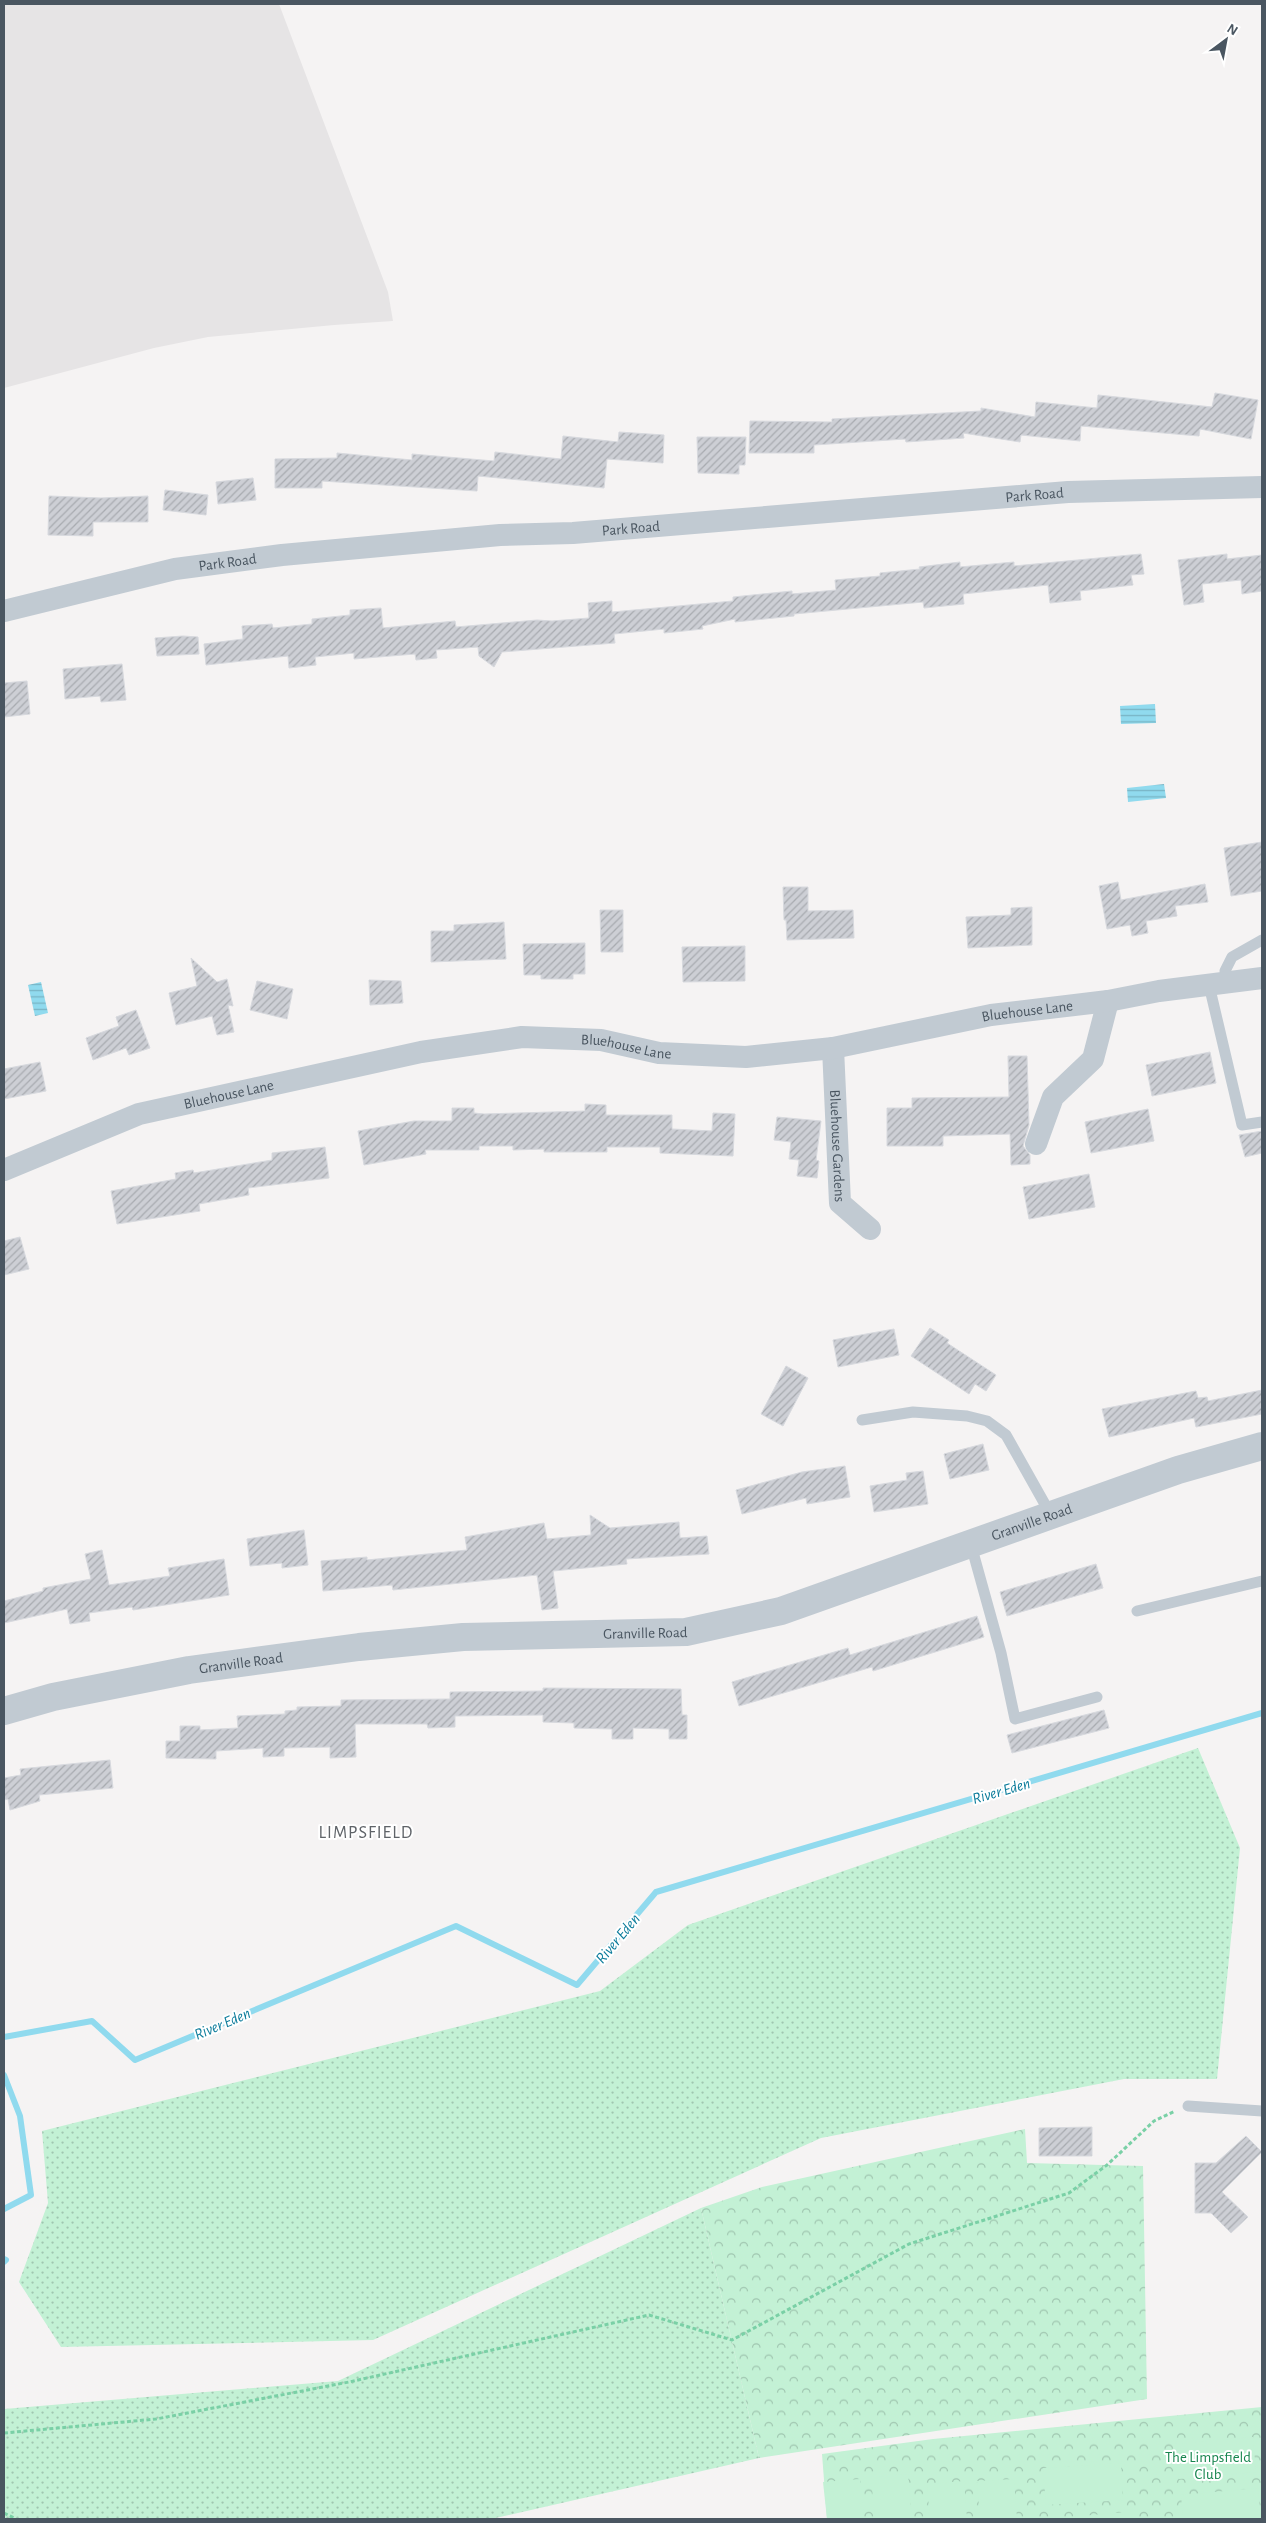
<svg xmlns="http://www.w3.org/2000/svg" width="1266" height="2523" viewBox="0 0 1266 2523" font-family="'Alegreya Sans',sans-serif">
  <style>
    .education { fill: #e6e4e5 }
    .grass { fill: url(#grass-dots) }
    .forest { fill: url(#forest-crowns) }
    .pitch { fill: #c3f1d5 }
    .water { fill: url(#water-rules) }
    .lines { fill: none; stroke-linecap: round; stroke-linejoin: round }
    .stream { stroke: #90daee; stroke-width: 6 }
    .building { fill: url(#building-hatch); stroke: #d7d9de }
    .path { stroke: #7ad0a6; stroke-width: 3; stroke-dasharray: 4 2.5; stroke-linecap: butt }
    .service { stroke: #c1cad2; stroke-width: 11 }
    .minor { stroke: #c1cad2; stroke-width: 22 }
    .tertiary { stroke: #c1cad2; stroke-width: 28 }
    .labels { text-anchor: middle; stroke-width: 4; stroke-linejoin: round; paint-order: stroke }
    .street-label { font-size: 15px; fill: #4a5661; stroke: #fff }
    .park-label { font-size: 15px; fill: #17864f; stroke: #fff }
    .water-label { font-size: 16px; font-style: italic; fill: #0c7c9b; stroke: #fff }
    .quarter-label { font-size: 18px; letter-spacing: 1px; fill: #5f6368; stroke: #fff }
  </style>
  <defs>
    <pattern id="grass-dots" width="8" height="8" patternUnits="userSpaceOnUse" patternTransform="scale(1.25)"><rect width="8" height="8" fill="#c3f1d5"/><path d="M2 2h.1M6 6h.1" fill="none" stroke="#a0c6b0" stroke-width="1.8" stroke-linecap="round"/></pattern>
    <pattern id="forest-crowns" width="20" height="18" patternUnits="userSpaceOnUse" patternTransform="scale(1.25)"><rect width="20" height="18" fill="#c3f1d5"/><path d="M2 6a3 3 0 1 1 6 0M12 15a3 3 0 1 1 6 0" fill="none" stroke="#a0c6b0"/></pattern>
    <pattern id="water-rules" width="6" height="5" patternUnits="userSpaceOnUse" patternTransform="scale(1.25)"><rect width="6" height="5" fill="#90daee"/><path d="M0 2.5h6" fill="none" stroke="#78b4c4"/></pattern>
    <pattern id="building-hatch" width="6" height="6" patternUnits="userSpaceOnUse" patternTransform="scale(1.25)"><rect width="6" height="6" fill="#cdcfd5"/><path d="M-1 1l2-2M0 6l6-6M5 7l2-2" fill="none" stroke="#a8abb0"/></pattern>
  </defs>
  <rect width="100%" height="100%" fill="#f5f3f3"/>
  <!-- education -->
  <path class="education" d="M4,4h275l109,288 5,29 -59,4 -126,12 -54,11 -150,40z"/>
  <!-- grass -->
  <g class="grass">
    <path d="M1198,1748l42,100 -23,231h-93l-303,59 -448,202 -312,7 -42,-65 29,-79 -6,-72 558,-140 88,-66z"/>
    <path d="M701,2208l58,250 -268,61h-487v-110l334,-28z"/>
  </g>
  <!-- forest -->
  <g class="forest">
    <path d="M1025,2129l2,34 116,3 4,233 -388,59 -58,-250 61,-21z"/>
    <path d="M1262,2407v112h-435l-5,-65 111,-15z"/>
  </g>
  <!-- pitch -->
  <g class="pitch">
    <path d="M1253,2437l3,35 -77,7 -4,-35z"/>
    <path d="M1121,2463l2,37 -77,5 -3,-37z"/>
    <path d="M908,2474l4,45h-37l-4,-42z"/>
    <path d="M860,2479l4,40h-37l-4,-37z"/>
    <path d="M1014,2479l3,40h-37l-3,-38z"/>
    <path d="M964,2481l3,38h-37l-3,-35z"/>
    <path d="M1258,2488l3,31h-78l-2,-24z"/>
    <path d="M1125,2512v7h-78z"/>
  </g>
  <!-- water -->
  <g class="water">
    <path d="M1155,704l1,19 -35,1 -1,-18z"/>
    <path d="M1164,784l2,14 -38,4 -1,-14z"/>
    <path d="M41,982l7,31 -13,3 -7,-31z"/>
  </g>
  <g class="lines">
    <!-- stream -->
    <g class="stream">
      <path d="M4,2037l88,-16 43,39 321,-134 121,59 79,-93 606,-179"/>
      <path d="M4,2075l16,41 11,79 -27,14"/>
      <path d="M4,2259l2,1 -2,2"/>
    </g>
  </g>
  <!-- building -->
  <g class="building">
    <path d="M1215,393l43,7 -7,39 -51,-10 -1,7 -118,-10 -1,15 -59,-6 -1,7 -57,-9 1,5 -58,4 -1,-3 -91,6v8h-65l1,-32 82,1v-3l149,-8v-3l54,9 1,-15 61,6 1,-13 114,12z"/>
    <path d="M619,432l45,3 -1,28 -56,-4 -3,29 -126,-12 -1,15 -155,-10v7h-47v-29l62,-1v-5l75,7v-6l82,7 1,-9 66,7 2,-23 55,6z"/>
    <path d="M697,437h49l-1,28h-6v9l-41,-1z"/>
    <path d="M253,478l3,22 -38,4 -2,-22z"/>
    <path d="M165,490l43,5 -2,20 -43,-5z"/>
    <path d="M49,496l52,2 47,-2v26h-55v14l-45,-1z"/>
    <path d="M1141,554l3,20 -13,1 2,10 -53,6 1,9 -31,3 -2,-18 -85,9 1,10 -40,4 -1,-6 -129,12v2l-59,6v-3l-33,7 1,3 -39,4v-4l-50,5 1,9 -113,9 -8,15 -15,-11 -1,-9 -42,3 1,8 -21,2 -1,-6 -61,5v-6l-39,4 1,8 -27,3 -1,-12 -82,9 -2,-21 39,-5 -1,-13 30,-2 1,4 39,-4v-5l38,-4v-5l31,-2 2,20 72,-7 1,6 81,-7 15,1 37,-3 -1,-15 24,-2v11l121,-11v-4l59,-6v3l44,-4 -1,-10 45,-4v-3l40,-4 -1,-2 41,-5v5l54,-5v4z"/>
    <path d="M1227,554v5l35,-4v36l-20,3 -1,-14 -39,4 2,18 -20,3 -6,-45z"/>
    <path d="M183,636l15,1 1,17 -42,2 -2,-18z"/>
    <path d="M122,664l4,36 -25,2 -1,-6 -35,3 -2,-30z"/>
    <path d="M27,681l3,33 -26,3v-34z"/>
    <path d="M1262,842v49l-31,5 -7,-48z"/>
    <path d="M1118,882l3,18 84,-16 3,18 -33,4 2,10 -31,5 2,12 -16,3 -2,-11 -23,4 -8,-43z"/>
    <path d="M783,887h25v24l45,-1 1,28 -67,2 -1,-20h-2z"/>
    <path d="M1032,907v38l-64,3 -2,-31 45,-2v-7z"/>
    <path d="M600,910h23v42h-22z"/>
    <path d="M504,922l2,37 -75,3v-31h23v-6z"/>
    <path d="M585,943v31h-12v5h-32v-4h-17l-1,-31z"/>
    <path d="M745,946v35l-62,1 -1,-35z"/>
    <path d="M191,958l26,24 10,-3 6,27 -5,-1 6,27 -17,3 -5,-19 -36,9 -7,-32 28,-7z"/>
    <path d="M369,980l32,1 2,22 -33,2z"/>
    <path d="M257,981l36,8 -6,30 -37,-9z"/>
    <path d="M136,1010l14,38 -21,7 -3,-7 -33,12 -7,-22 33,-12 -3,-9z"/>
    <path d="M1210,1052l6,31 -64,13 -6,-31z"/>
    <path d="M1008,1056h19l2,69 -6,21 7,9v9l-19,1 -1,-31 -67,2v10h-56v-38h25v-10l97,-1z"/>
    <path d="M40,1062l6,29 -42,8v-30z"/>
    <path d="M585,1104l21,1v10h66v14l40,2 1,-18 22,1 -2,42 -73,-3v-6h-53v5h-63v-3l-31,1v-4h-34v4h-54l1,4 -62,11 -6,-34 56,-10h38v-13h22v5l10,1 101,-3z"/>
    <path d="M1148,1109l6,32 -63,12 -6,-31z"/>
    <path d="M777,1117l44,4 -5,39 3,1 -2,17 -20,-2 2,-16 -10,-1 2,-17 -17,-2z"/>
    <path d="M1262,1131v22l-17,4 -6,-22z"/>
    <path d="M325,1147l4,31 -81,10 1,7 -50,9 1,7 -83,13 -6,-33 65,-12 -1,-6 18,-3 1,3 78,-13v-7z"/>
    <path d="M1089,1174l6,33 -66,12 -6,-32z"/>
    <path d="M20,1237l9,32 -25,6v-34z"/>
    <path d="M930,1328l19,12 -2,3 49,32 -10,16 -11,-7 -6,10 -58,-38z"/>
    <path d="M894,1329l5,26 -61,12 -5,-27z"/>
    <path d="M786,1366l22,12 -25,48 -22,-12z"/>
    <path d="M1262,1390v24l-66,13 -2,-9 -85,19 -7,-28 94,-18 2,7 9,-1 1,4z"/>
    <path d="M983,1444l6,26 -39,9 -6,-25z"/>
    <path d="M845,1466l5,31 -43,7 -1,-6 -64,16 -6,-24 66,-18z"/>
    <path d="M923,1471l5,33 -54,8 -4,-26 37,-6 -1,-7z"/>
    <path d="M590,1515l20,13 69,-6 1,16 27,-2 2,18 -83,5 1,5 -74,7 5,37 -16,2 -5,-35 -144,15 -1,-5 -69,6 -2,-30 46,-4v3l100,-10 -2,-13 79,-14 3,16 44,-4z"/>
    <path d="M304,1530l4,35 -26,3v-5l-32,3 -3,-27z"/>
    <path d="M102,1550l7,35 61,-9 -2,-8 56,-9 5,36 -96,15 -1,-3 -43,6 1,8 -20,3 -3,-15 -63,14v-22l39,-10v-3l48,-9 -6,-25z"/>
    <path d="M1096,1564l7,24 -96,28 -7,-24z"/>
    <path d="M977,1616l7,21 -111,34 -1,-4 -133,39 -7,-24 116,-34 2,7z"/>
    <path d="M543,1688l138,1 1,26h5v24h-18v-10l-36,-1v11h-21v-10l-38,-1v-5l-31,-1v-7l-88,1v11l-27,1 -1,-4h-72l1,33 -26,1v-11l-46,1v8l-21,1v-9l-47,3v8l-50,-1v-17h14v-15h20v4l38,-2 -1,-12 48,-2v-3l12,-1v-3l44,-1v-6l109,-1v-7l93,-1z"/>
    <path d="M1104,1710l5,18 -97,25 -5,-18z"/>
    <path d="M110,1760l3,28 -74,7 1,6 -30,9 -2,-11 -4,1v-22l17,-3 -1,-6z"/>
    <path d="M1092,2127v29h-53v-28z"/>
    <path d="M1246,2136l16,16 -40,40 26,25 -17,16 -20,-20h-16v-50h21z"/>
  </g>
  <g class="lines">
    <!-- path -->
    <g class="path">
      <path d="M4,2433l152,-14 193,-37 300,-67 83,25 177,-96 160,-51 38,-28 47,-44 21,-10"/>
      <path d="M4,2513l12,6"/>
    </g>
    <!-- service -->
    <g class="service">
      <path d="M1228,982l-3,-11 7,-14 30,-17"/>
      <path d="M1209,985l33,140 20,-3"/>
      <path d="M862,1420l51,-8 54,4 20,5 19,14 45,80"/>
      <path d="M971,1545l30,108 14,66 82,-22"/>
      <path d="M1137,1611l125,-30"/>
      <path d="M1188,2106l74,5"/>
    </g>
    <!-- minor -->
    <g class="minor">
      <path id="s1" d="M4,611l171,-42 107,-14 218,-20 73,-2 495,-41 194,-5"/>
      <path id="s2" d="M833,1048l7,155 30,26"/>
      <path d="M1036,1144l17,-47 40,-38 15,-58"/>
      <path id="s3" d="M4,1170l135,-56 282,-62 101,-15 79,3 58,13 87,4 87,-9 158,-33 117,-14 51,-10 103,-13"/>
    </g>
    <!-- tertiary -->
    <path class="tertiary" id="s4" d="M4,1711l49,-14 136,-27 170,-23 104,-10 223,-5 95,-21 397,-141 84,-24"/>
  </g>
  <g class="labels">
    <!-- street labels -->
    <g class="street-label">
      <text dy="5" stroke="none"><textPath href="#s1" startOffset="1039">Park Road</textPath></text>
      <text dy="5" stroke="none"><textPath href="#s1" startOffset="634">Park Road</textPath></text>
      <text dy="5" stroke="none"><textPath href="#s1" startOffset="229">Park Road</textPath></text>
      <text dy="5" stroke="none"><textPath href="#s3" startOffset="1048">Bluehouse Lane</textPath></text>
      <text dy="5" stroke="none"><textPath href="#s3" startOffset="642">Bluehouse Lane</textPath></text>
      <text dy="5" stroke="none"><textPath href="#s3" startOffset="238">Bluehouse Lane</textPath></text>
      <text dy="5" stroke="none"><textPath href="#s2" startOffset="98">Bluehouse Gardens</textPath></text>
      <text dy="5" stroke="none"><textPath href="#s4" startOffset="1052">Granville Road</textPath></text>
      <text dy="5" stroke="none"><textPath href="#s4" startOffset="648">Granville Road</textPath></text>
      <text dy="5" stroke="none"><textPath href="#s4" startOffset="242">Granville Road</textPath></text>
    </g>
    <!-- park labels -->
    <g class="park-label">
      <text x="1208" y="2462">The Limpsfield<tspan x="1208" dy="17">Club</tspan></text>
    </g>
    <!-- water labels -->
    <g class="water-label">
      <text transform="translate(1001 1790) rotate(-16)" y="6">River Eden</text>
      <text transform="translate(617 1938) rotate(-50)" y="6">River Eden</text>
      <text transform="translate(222 2023) rotate(-23)" y="6">River Eden</text>
    </g>
    <!-- quarter labels -->
    <g class="quarter-label">
      <text x="366" y="1838">LIMPSFIELD</text>
    </g>
  </g>
  <!-- border -->
  <rect width="1266" height="2523" fill="none" stroke="#4a5661" stroke-width="10"/>
  <!-- north arrow -->
  <g transform="translate(1226 40) rotate(32)" stroke="#ffffff" stroke-width="4" paint-order="stroke">
  <path d="M0-4L9 19L0 12L-9 19Z" fill="#4a5661"/>
  <text y="-8" font-size="14" font-weight="bold" text-anchor="middle" fill="#4a5661">N</text>
  </g>
</svg>
